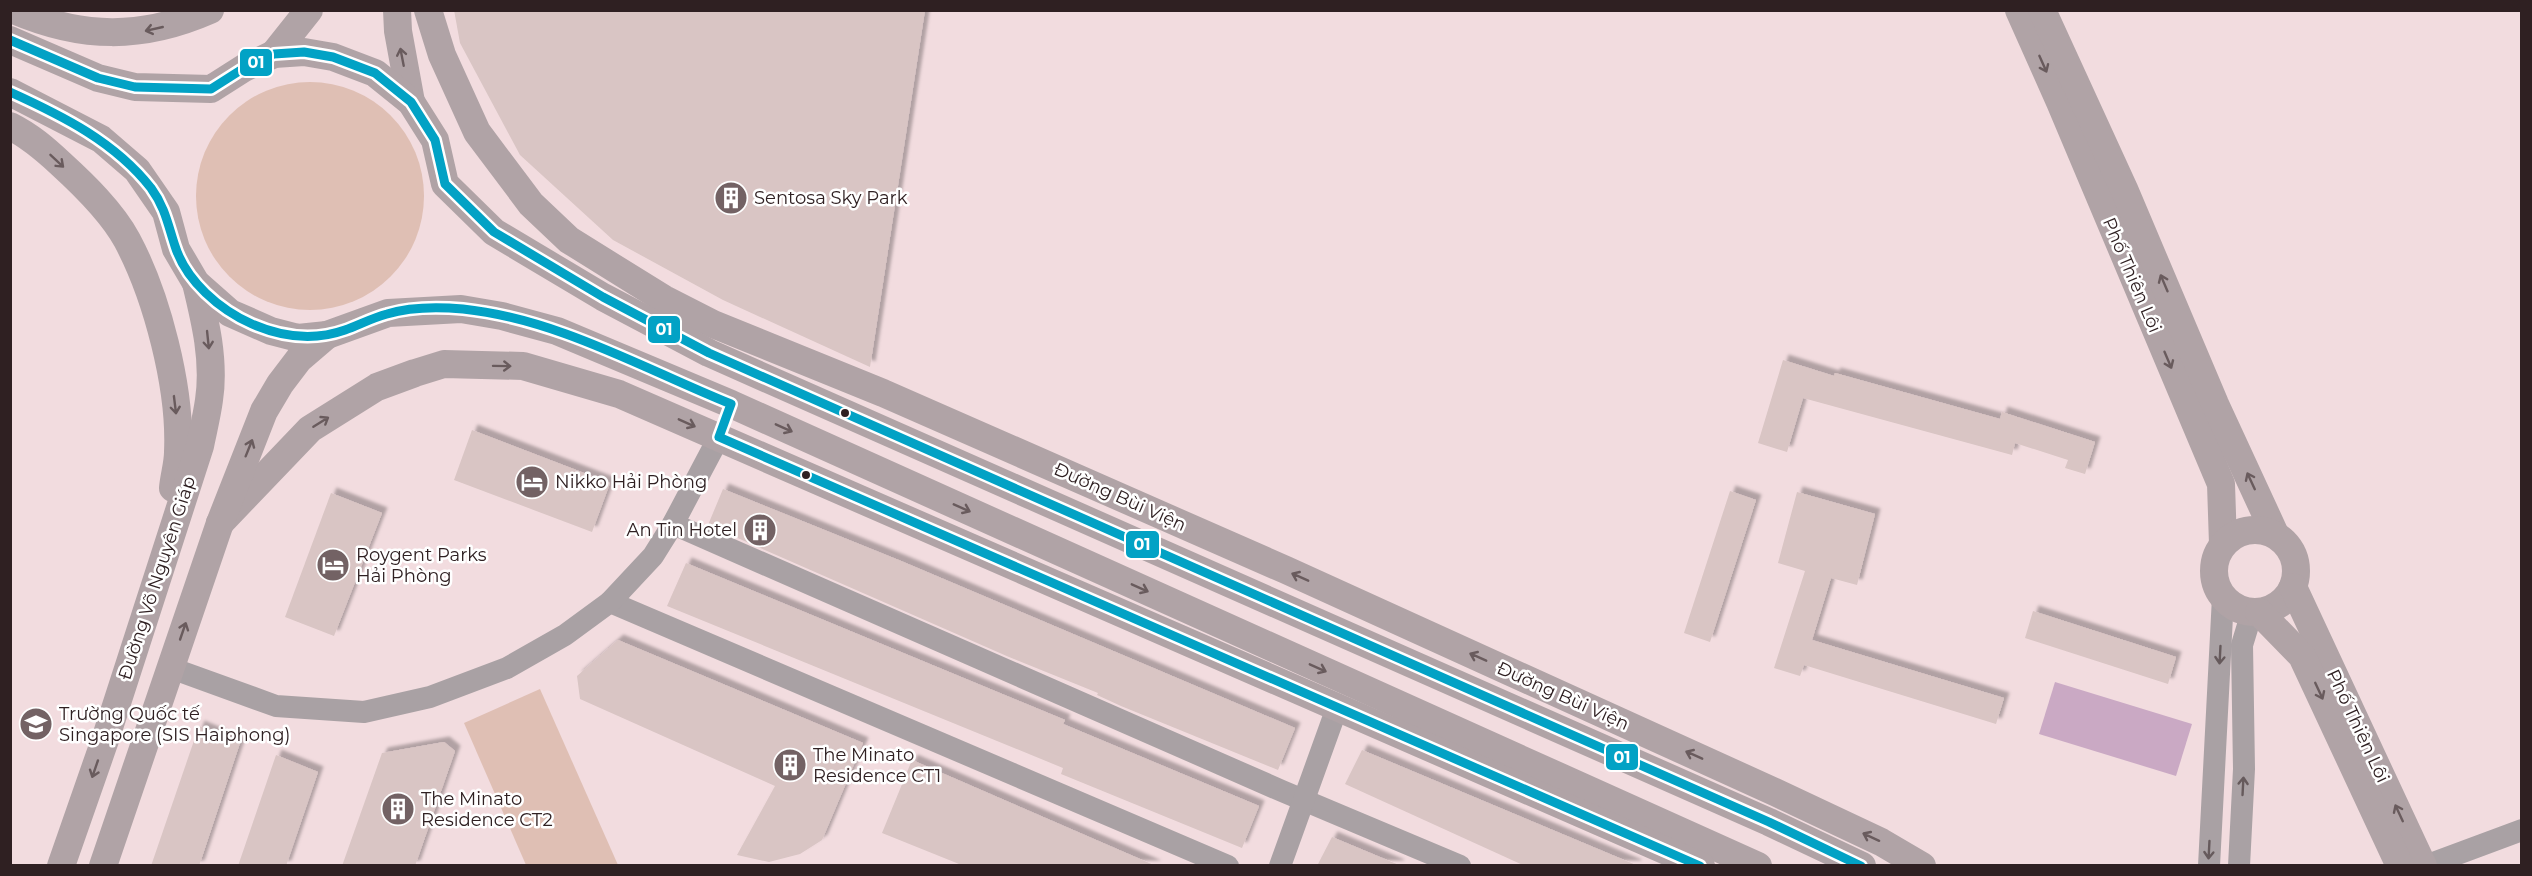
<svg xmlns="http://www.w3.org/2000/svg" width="2532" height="876" viewBox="0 0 2532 876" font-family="Montserrat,sans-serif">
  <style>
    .green { fill: #dfbfb4 }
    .water { fill: #caa9c4 }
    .building { fill: #d9c5c4; filter: url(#shadow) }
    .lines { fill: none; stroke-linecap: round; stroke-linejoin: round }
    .minor { stroke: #a9a1a4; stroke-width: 22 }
    .major { stroke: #b0a3a6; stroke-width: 28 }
    .bus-1-casing { stroke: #fff; stroke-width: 14 }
    .bus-1 { stroke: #02a2c5; stroke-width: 9 }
    .oneway { stroke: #695b5d }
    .oneway2 { stroke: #665a5c }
    .bus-dot { fill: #2f2022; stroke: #fff; stroke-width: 2 }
    .labels { text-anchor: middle; stroke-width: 5; stroke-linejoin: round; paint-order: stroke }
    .poi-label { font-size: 18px; fill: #2f2022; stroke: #fff; text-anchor: start }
    .street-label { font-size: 18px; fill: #2f2022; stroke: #fff }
    .line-badge { stroke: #fff; stroke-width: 2 }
    .badge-label { font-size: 16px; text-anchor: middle; font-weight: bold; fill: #fff }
  </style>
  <defs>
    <filter id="shadow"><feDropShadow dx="5.5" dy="-5.5" stdDeviation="1.5" flood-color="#0004"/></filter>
  </defs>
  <rect width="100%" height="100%" fill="#f2dcdf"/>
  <!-- green -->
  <g class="green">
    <circle cx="310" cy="196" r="114"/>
    <path d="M540,689l78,176h-92l-62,-142z"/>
  </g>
  <!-- water -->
  <path class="water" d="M2055,682l137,42 -16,52 -137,-42z"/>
  <!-- building -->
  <g class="building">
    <path d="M454,10h471l-55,357 -147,-67 -110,-60 -93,-85 -60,-112z"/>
    <path d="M1783,360l51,16 1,-3 165,46 2,-7 93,30 -10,32 -20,-6 3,-8 -53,-17 -3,12 -209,-57 -16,54 -29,-9z"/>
    <path d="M472,430l138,53 -18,49 -138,-52z"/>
    <path d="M723,489l178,72 394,167 -17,42 -157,-64 -24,-11 1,-2 -89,-36 -301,-132z"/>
    <path d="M1730,491l26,9 -46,142 -26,-9z"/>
    <path d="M1797,492l78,22 -18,71 -26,-7 -19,62 192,58 -8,26 -192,-59 -4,11 -26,-8 31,-97 -27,-8z"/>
    <path d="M331,493l51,20 -48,123 -49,-19z"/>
    <path d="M686,563l379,157 -2,4 196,82 -17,42 -181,-74 2,-6 -396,-162z"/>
    <path d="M2033,611l143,46 -8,27 -143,-46z"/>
    <path d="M618,640l245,103 -41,97 -22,14 -31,8 -32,-7 38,-69 -195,-87 -3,-23z"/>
    <path d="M199,726l41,17 -41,123h-48z"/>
    <path d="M444,742l11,9 -40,115h-73l40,-113z"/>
    <path d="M1362,750l274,115v1h-111l-180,-82z"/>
    <path d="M276,755l42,17 -32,94h-48z"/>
    <path d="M912,760l244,106h-192l-82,-33z"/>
    <path d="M1332,837l67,28 -1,1h-81z"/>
  </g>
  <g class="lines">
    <!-- minor -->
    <g class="minor">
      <path d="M673,524l609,267 178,75"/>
      <path d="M610,602l618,264"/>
      <path d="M171,668l105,38 88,6 66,-15 77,-29 58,-33 45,-33 43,-46 20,-32 46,-87"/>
      <path d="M1280,866l58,-161"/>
      <path d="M2209,866l14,-269"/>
      <path d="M2239,866l5,-97 -2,-124 10,-33"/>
      <path d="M2425,866l97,-36"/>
    </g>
    <!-- major -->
    <g class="major">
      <path d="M14,10c68,29 128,30 196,0"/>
      <path d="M397,10l1,21 13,71"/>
      <path d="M428,10l14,45 35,77 54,72 38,36 95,59 49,25 170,69 403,177 491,223 104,49 41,24"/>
      <path d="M2019,10l41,92 161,382 2,60"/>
      <path d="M2042,10l82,179 91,215 60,130"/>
      <path d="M10,40l88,38 37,9 76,2 33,-21 30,-14 30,-2 29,5 42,16 36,29 24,38 10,44 49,48 109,65 106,56 1060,469 93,44"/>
      <path d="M274,54l35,-44"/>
      <path d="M10,92l91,47 36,31 29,42 10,37 20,34 34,30 41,18 27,7 29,-3 61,-22 73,-4 41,7 55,15 174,73 1027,462"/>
      <path d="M10,126c20,10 35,23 51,38 23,21 51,48 66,76 30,56 54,148 51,212 0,12 -4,24 -5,36"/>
      <path d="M220,523l90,-94 67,-42 38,-14 29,-9 79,2 96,28 1082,472"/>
      <circle cx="2255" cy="571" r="41"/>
      <path d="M2293,587l130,279"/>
      <path d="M2259,612l43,44 98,210"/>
      <path d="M61,866l44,-126 95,-294c3,-15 7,-31 9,-46 6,-39 -4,-80 -13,-117"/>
      <path d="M103,866l117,-343 44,-112 16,-27 19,-25 28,-24"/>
    </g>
    <defs>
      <g id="bus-1">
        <path d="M10,40l88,38 37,9 76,2 33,-21 30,-14 30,-2 29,5 42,16 36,29 24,38 10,44 49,48 109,65 106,56 1060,469 92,44"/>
        <path d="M10,92c53,24 105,50 141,96 14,19 17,37 24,58 11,35 45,64 77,78 30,13 62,17 93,6 14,-5 27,-12 42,-16 23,-7 53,-7 76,-5 95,10 181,60 268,95l-12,33 981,429"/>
      </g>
    </defs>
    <!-- bus-1 casing -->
    <use href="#bus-1" class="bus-1-casing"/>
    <!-- bus-1 -->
    <use href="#bus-1" class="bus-1"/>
  </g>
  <!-- one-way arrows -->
  <defs><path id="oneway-shaft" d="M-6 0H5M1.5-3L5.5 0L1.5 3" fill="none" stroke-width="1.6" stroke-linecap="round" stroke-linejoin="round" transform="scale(1.5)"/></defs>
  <g class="oneway">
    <use href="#oneway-shaft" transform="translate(154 29) rotate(167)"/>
    <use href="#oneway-shaft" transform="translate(402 57) rotate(-101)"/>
    <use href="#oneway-shaft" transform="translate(2043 64) rotate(66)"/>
    <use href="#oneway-shaft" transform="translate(57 161) rotate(43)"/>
    <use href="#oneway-shaft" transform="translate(2164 283) rotate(-113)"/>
    <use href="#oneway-shaft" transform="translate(208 340) rotate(84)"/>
    <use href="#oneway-shaft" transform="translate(2168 360) rotate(67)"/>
    <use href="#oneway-shaft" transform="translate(502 366) rotate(1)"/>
    <use href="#oneway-shaft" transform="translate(175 405) rotate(83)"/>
    <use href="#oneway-shaft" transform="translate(321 422) rotate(-32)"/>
    <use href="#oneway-shaft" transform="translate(687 423) rotate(24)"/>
    <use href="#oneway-shaft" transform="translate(784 428) rotate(24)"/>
    <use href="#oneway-shaft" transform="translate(249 448) rotate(-68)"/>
    <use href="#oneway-shaft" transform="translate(2251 481) rotate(-115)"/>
    <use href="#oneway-shaft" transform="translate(962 508) rotate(24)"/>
    <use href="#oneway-shaft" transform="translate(1300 577) rotate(-156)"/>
    <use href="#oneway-shaft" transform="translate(1140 588) rotate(24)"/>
    <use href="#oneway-shaft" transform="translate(183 631) rotate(-71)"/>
    <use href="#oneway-shaft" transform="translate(1478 657) rotate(-156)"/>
    <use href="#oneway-shaft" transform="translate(1318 668) rotate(24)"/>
    <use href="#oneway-shaft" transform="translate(2319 691) rotate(65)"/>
    <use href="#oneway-shaft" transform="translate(1694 755) rotate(-156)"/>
    <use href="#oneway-shaft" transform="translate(95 769) rotate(109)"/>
    <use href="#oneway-shaft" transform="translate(2399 813) rotate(-115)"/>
    <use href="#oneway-shaft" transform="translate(1871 837) rotate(-155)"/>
  </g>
  <g class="oneway2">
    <use href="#oneway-shaft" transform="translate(2220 655) rotate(93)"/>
    <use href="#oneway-shaft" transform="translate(2243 786) rotate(-87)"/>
    <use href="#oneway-shaft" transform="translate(2209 850) rotate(93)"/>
  </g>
  <!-- icons -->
  <defs>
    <symbol id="building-disc" viewBox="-11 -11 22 22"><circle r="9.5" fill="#736264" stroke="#fff"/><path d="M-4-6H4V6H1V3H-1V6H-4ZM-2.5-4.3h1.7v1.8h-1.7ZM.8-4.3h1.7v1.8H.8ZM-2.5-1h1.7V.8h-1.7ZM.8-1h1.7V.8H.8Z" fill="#fff"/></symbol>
    <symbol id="hotel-disc" viewBox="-11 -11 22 22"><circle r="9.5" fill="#736264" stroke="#fff"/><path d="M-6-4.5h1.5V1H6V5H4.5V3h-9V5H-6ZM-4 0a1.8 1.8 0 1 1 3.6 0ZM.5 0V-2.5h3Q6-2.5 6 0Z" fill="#fff"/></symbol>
    <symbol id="school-disc" viewBox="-11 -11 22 22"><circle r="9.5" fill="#736264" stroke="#fff"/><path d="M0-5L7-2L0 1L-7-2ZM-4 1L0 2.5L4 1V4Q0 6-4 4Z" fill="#fff"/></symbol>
  </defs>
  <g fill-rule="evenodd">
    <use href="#building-disc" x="712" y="179" width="38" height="38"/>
    <use href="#hotel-disc" x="513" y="463" width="38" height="38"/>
    <use href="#building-disc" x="741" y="511" width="38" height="38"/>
    <use href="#hotel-disc" x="314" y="546" width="38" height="38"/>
    <use href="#school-disc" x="17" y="705" width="38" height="38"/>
    <use href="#building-disc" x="771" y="746" width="38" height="38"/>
    <use href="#building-disc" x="379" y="790" width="38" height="38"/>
  </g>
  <!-- markers -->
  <g class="bus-dot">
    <circle cx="845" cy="413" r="5"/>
    <circle cx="806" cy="475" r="5"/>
  </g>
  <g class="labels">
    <!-- poi labels -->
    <g class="poi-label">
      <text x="754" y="204">Sentosa Sky Park</text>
      <text x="555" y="488">Nikko Hải Phòng</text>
      <text x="737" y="536" text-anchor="end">An Tin Hotel</text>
      <text x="356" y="561">Roygent Parks<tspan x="356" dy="21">Hải Phòng</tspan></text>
      <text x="59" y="720">Trường Quốc tế<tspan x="59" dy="21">Singapore (SIS Haiphong)</tspan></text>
      <text x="813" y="761">The Minato<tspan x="813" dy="21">Residence CT1</tspan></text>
      <text x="421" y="805">The Minato<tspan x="421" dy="21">Residence CT2</tspan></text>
    </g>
    <!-- street labels -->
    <g class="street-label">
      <text transform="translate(2132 275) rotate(67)" y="6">Phố Thiên Lôi</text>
      <text transform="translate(1120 497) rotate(24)" y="6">Đường Bùi Viện</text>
      <text transform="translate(157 578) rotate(-72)" y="6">Đường Võ Nguyên Giáp</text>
      <text transform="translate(1563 696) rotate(24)" y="6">Đường Bùi Viện</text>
      <text transform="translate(2358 726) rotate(65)" y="6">Phố Thiên Lôi</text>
    </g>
  </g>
  <g class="line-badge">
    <rect x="239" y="48" width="34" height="29" rx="6" fill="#02a2c5"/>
    <rect x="647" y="315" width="34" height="29" rx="6" fill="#02a2c5"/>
    <rect x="1125" y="530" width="35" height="29" rx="6" fill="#02a2c5"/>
    <rect x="1605" y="743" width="34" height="28" rx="6" fill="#02a2c5"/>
  </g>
  <g class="badge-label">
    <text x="256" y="68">01</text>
    <text x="664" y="335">01</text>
    <text x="1142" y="550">01</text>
    <text x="1622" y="763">01</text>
  </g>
  <!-- border -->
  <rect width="2532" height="876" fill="none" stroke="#2f2022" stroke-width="24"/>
</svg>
